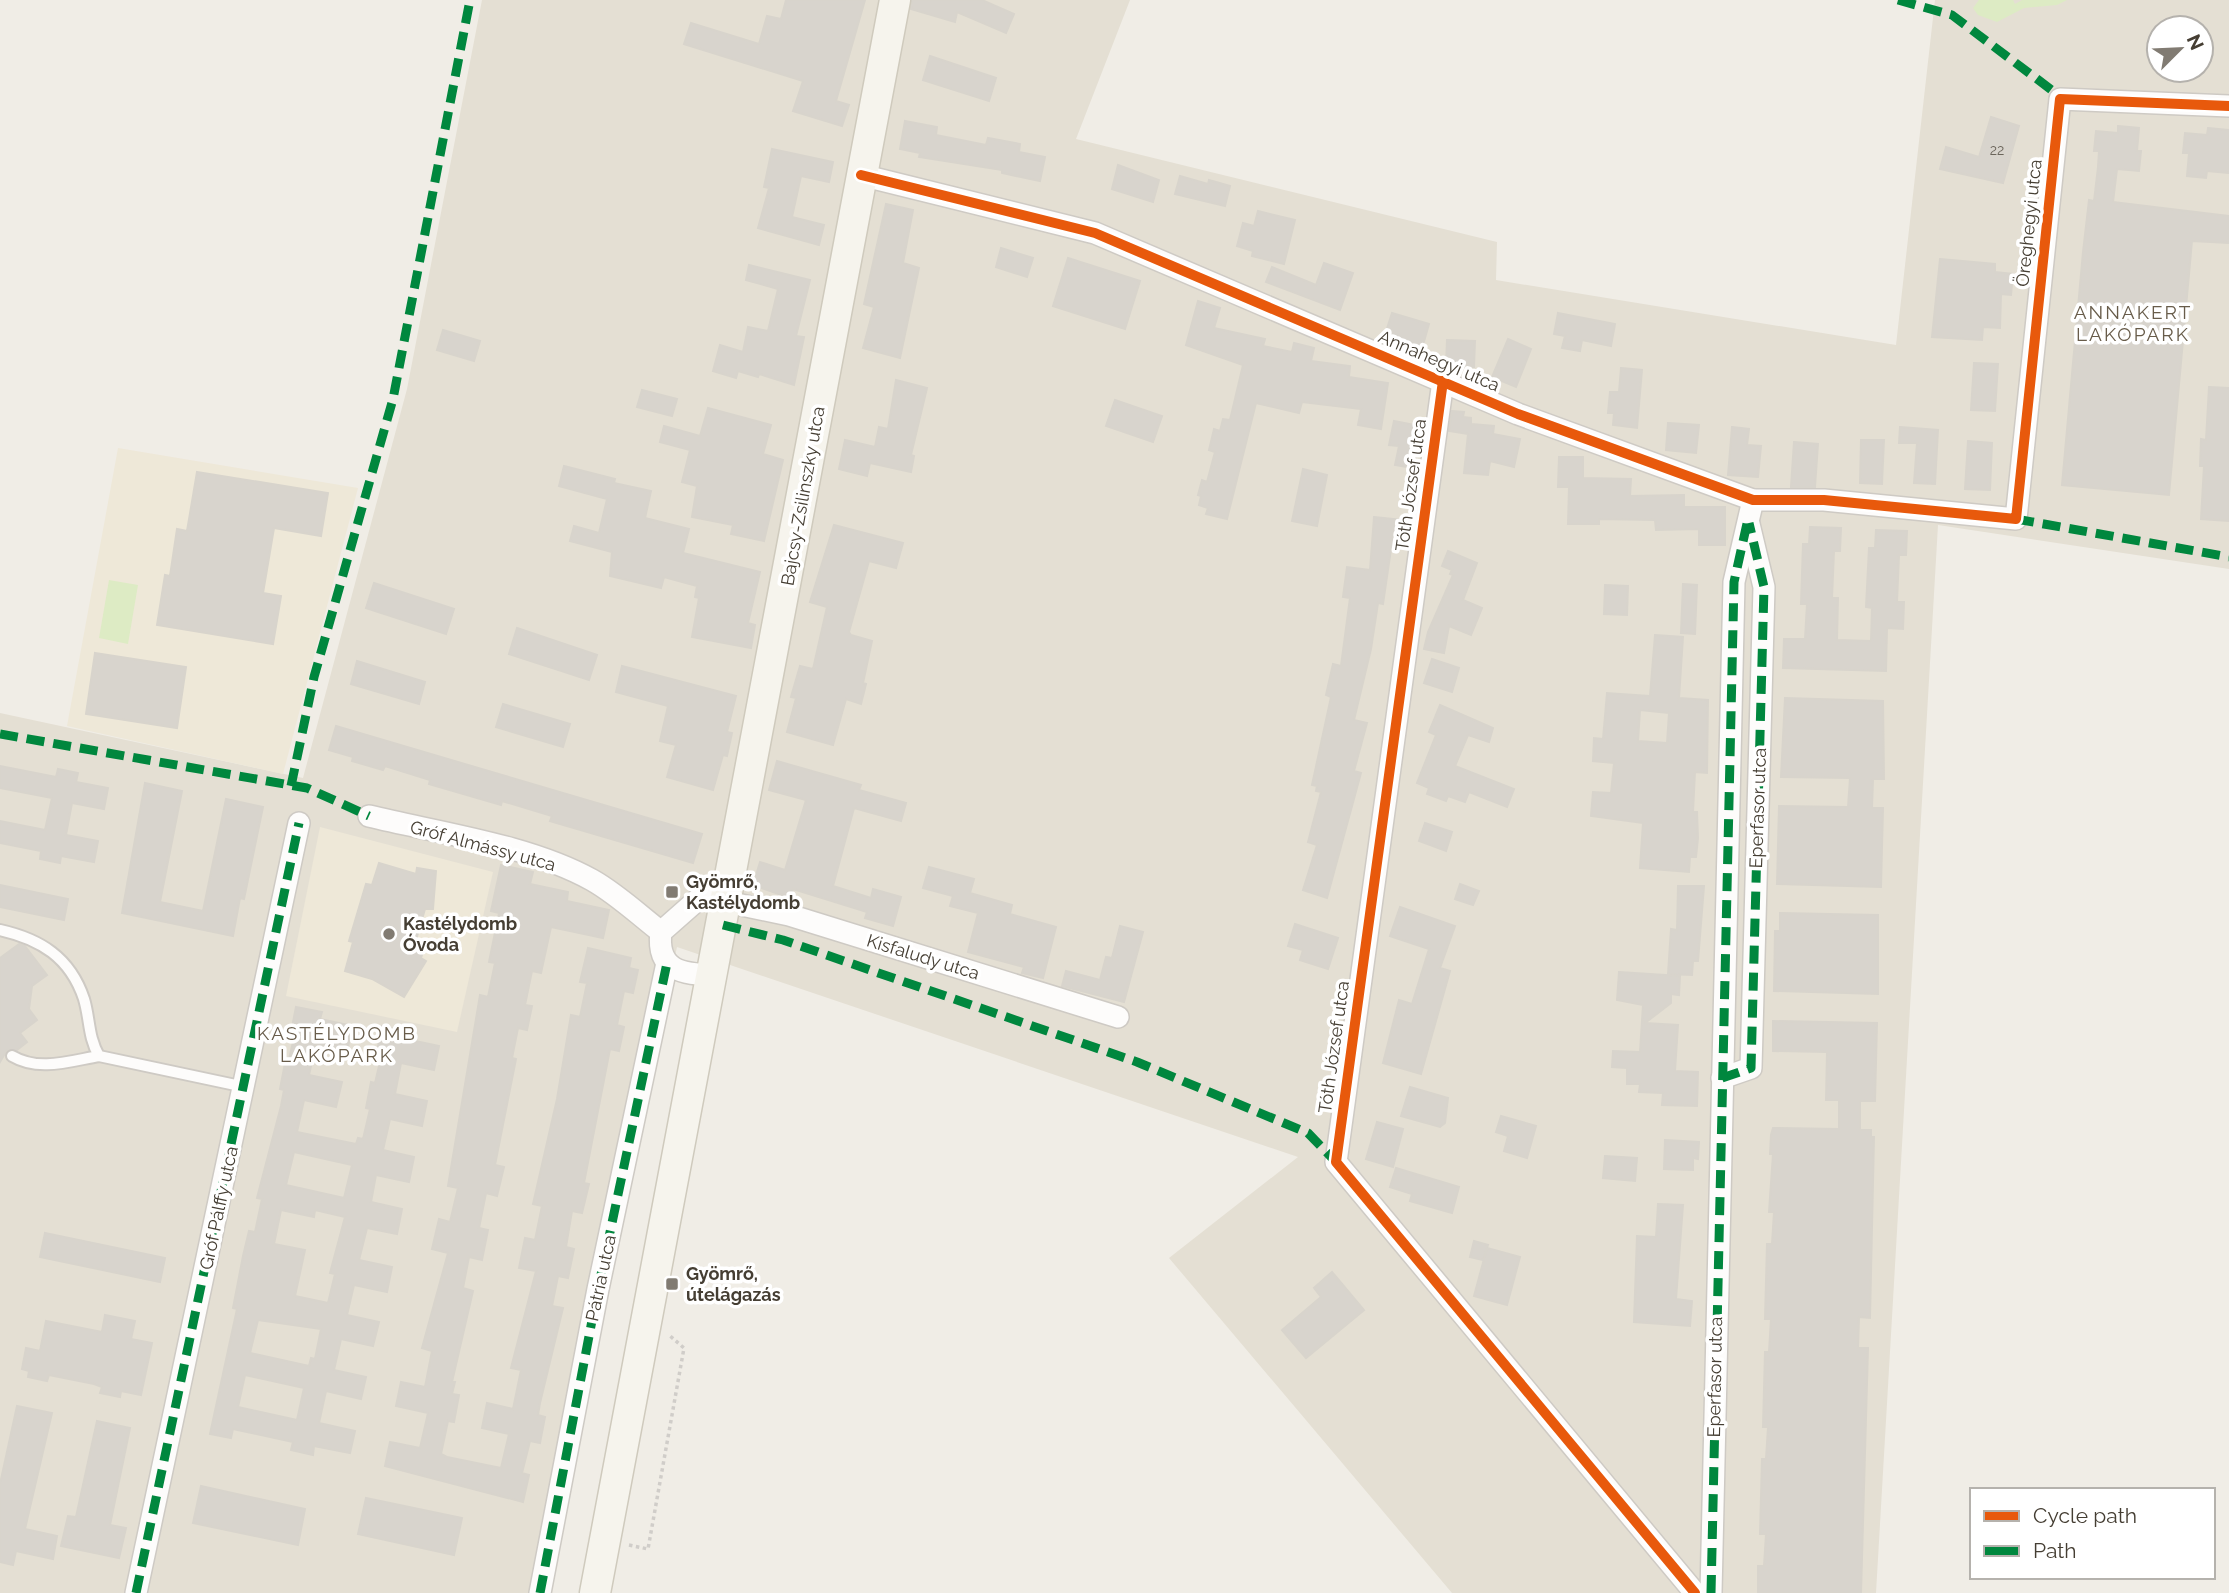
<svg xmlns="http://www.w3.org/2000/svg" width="2229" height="1593" viewBox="0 0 2229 1593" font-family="Raleway,sans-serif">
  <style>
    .residential { fill: #e4dfd3; fill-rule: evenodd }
    .education { fill: #eee8d8 }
    .green { fill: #ddebc4 }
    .building { fill: #d8d4cd; stroke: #d8d4cc; stroke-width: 2; fill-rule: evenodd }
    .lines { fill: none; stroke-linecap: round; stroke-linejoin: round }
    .lane-casing { stroke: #cecac4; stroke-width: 14 }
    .street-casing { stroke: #cecac4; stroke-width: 24 }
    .secondary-casing { stroke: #cfcabd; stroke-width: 33 }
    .path { stroke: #d0cdc9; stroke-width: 3.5; stroke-dasharray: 3.5 3.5; stroke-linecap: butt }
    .lane { stroke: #fdfcfb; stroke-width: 10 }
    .street { stroke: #fdfcfb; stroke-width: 21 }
    .secondary { stroke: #f6f4ed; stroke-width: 30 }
    .quiet { stroke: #00873e; stroke-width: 9; stroke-dasharray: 18 9; stroke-linecap: butt }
    .cycleway-casing { stroke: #fff; stroke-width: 15 }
    .cycleway { stroke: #e8590c; stroke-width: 10 }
    .poi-dot { fill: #817b72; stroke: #fff; stroke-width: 2.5 }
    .labels { text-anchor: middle; stroke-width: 7; stroke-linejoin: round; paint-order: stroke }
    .number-label { font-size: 14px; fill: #6b655b }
    .street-label { font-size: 18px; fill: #453e33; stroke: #fff }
    .poi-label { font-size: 18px; font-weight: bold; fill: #453e33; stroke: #fff; text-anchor: start }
    .neighbourhood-label { font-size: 19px; letter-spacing: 2px; fill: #685c4a; stroke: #fff }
  </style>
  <rect width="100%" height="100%" fill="#f0ede6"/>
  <!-- residential -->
  <path class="residential" d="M482,0h648l-54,139 421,103 -1,38 400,65 39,-345h294v569l-291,-44 -62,1068h-424l-283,-335 129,-101 -621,-210 -146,646h-531v-880l303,65 104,-389zM2159,28h42v42h-42z"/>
  <!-- education -->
  <g class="education">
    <path d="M118,448l240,40 -75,286 -216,-48z"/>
    <path d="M320,827l173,45 -36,160 -171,-36z"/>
  </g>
  <!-- green -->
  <g class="green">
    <path d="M1979,0h34l2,4 7,-4h45l-10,5 -33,3 -27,14 -19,-7 -5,-7z"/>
    <path d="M109,580l29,5 -10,59 -29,-6z"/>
  </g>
  <!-- building -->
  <g class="building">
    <path d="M786,0h79l-29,101 13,4 -7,21 -49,-15 10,-30 -119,-37 7,-21 68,21 8,-28 14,3z"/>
    <path d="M912,0h70l32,14 -8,19 -49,-21 -2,10 -44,-13z"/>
    <path d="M930,56l66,22 -7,23 -66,-21z"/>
    <path d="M1991,117l28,9 -16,57 -63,-14 6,-22 33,10z"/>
    <path d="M905,121l32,6 -1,8 50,10 2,-7 32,6 -1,8 26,5 -5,24 -38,-8v-3l-83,-13 1,-4 -20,-4z"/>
    <path d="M2118,126l21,2 -2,23h4l-2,20 -22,-2 -4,33 116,14v27l-37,-2 -23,254 -107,-10 21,-233 6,-52 5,1 4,-34 1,-16h-5l2,-20 22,2z"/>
    <path d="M2208,128l21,2v43l-22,-2 -1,7 -19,-2 2,-23h-6l2,-20 22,2z"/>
    <path d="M772,149l61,13 -4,20 -28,-6 -9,41 32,8 -5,20 -61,-17 11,-40 -5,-1z"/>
    <path d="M1118,165l41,15 -6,22 -41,-13z"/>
    <path d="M1180,176l28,8 1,-4 21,6 -5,20 -50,-12z"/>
    <path d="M886,204l27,6 -10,53 16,5 -19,90 -37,-10 11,-41 -10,-3z"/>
    <path d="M1258,211l37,9 -11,44 -32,-8 1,-5 -16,-5 6,-23 11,3z"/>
    <path d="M1001,248l32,10 -6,19 -31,-10z"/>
    <path d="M1068,258l72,23 -15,48 -72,-23z"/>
    <path d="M1940,259l55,5v8l18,2 -2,21 -10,-1 -1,34 -17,-1 -1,13 -50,-3z"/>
    <path d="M1324,263l29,10 -13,37 -74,-28 6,-15 44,18z"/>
    <path d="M749,265l61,15 -14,56 8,1 -10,48 -35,-11 -1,3 -20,-6 -2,7 -23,-7 7,-26 23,7 5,-25 20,4 10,-42 -32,-9z"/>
    <path d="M1198,301l22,7 -6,20 51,11 -2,7 29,6 2,-9 20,5 -3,13 39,5 -1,11 39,6 -7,46 -23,-4 3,-16 -59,-7 -3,11 -43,-10 -29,116 -21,-5 2,-6 -9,-3 2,-9 -3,-1 4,-15 5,2 8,-30 -6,-2 5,-21 6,2 3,-12 7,1 13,-55 -57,-20z"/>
    <path d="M1392,313l37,11 -8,28 -38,-11z"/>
    <path d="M1558,313l57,11 -4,22 -29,-6 -2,11 -18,-3 3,-12 -11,-2z"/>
    <path d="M443,330l37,11 -6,20 -37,-11z"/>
    <path d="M1508,339l23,10 -15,38 -24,-10z"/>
    <path d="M1447,340l28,1 -1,26 -28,-1z"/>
    <path d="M1974,363l24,1 -3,47 -24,-1z"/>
    <path d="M1621,368l21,2 -5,58 -24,-3 1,-12h-6l2,-21h9z"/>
    <path d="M896,380l31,8 -16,67 3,1 -3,16 -41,-9 -3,13 -28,-7 6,-29 30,7 4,-20 9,2z"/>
    <path d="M2209,387l20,1v133l-28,-2 3,-53h-4l1,-27 5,1z"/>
    <path d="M642,390l35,9 -5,17 -35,-9z"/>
    <path d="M1115,400l47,16 -9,26 -47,-16z"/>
    <path d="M708,408l63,17 -8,29 20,6 -19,81 -33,-7 2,-9 -41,-8 5,-31 -15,-4 8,-32 -30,-8 4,-16 36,10z"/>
    <path d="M1452,411l12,1 -1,5 8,1v9l1,-3 22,2 -1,8 27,5 -6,28 -24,-6 -2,14 -24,-2 4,-39 -19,-3z"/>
    <path d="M1394,421l26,5 -7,42 -18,-3 4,-19 -10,-1z"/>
    <path d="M1668,423l31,2 -3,28 -30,-3z"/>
    <path d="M1732,427l17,2 -2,16 14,1 -3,31 -30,-2z"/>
    <path d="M1900,427l38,3 -3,54 -21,-1 3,-40h-18z"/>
    <path d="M1861,440h23l-2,44 -22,-1z"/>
    <path d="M1968,441l24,2 -2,47 -25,-1z"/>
    <path d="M1794,442l24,2 -3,43h-24z"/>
    <path d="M1559,457h24v21l48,1 -1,17 54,-1v12h41v38h-26v-16l-43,1 -1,-10 -56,-1v5h-31l1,-37h-11z"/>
    <path d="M564,466l51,13 -1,4 37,8 -6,27 44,11 -6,24 77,19 -12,51 7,2 -4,23 -59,-11 7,-39 -4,-1 2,-11 -33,-9 -3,11 -51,-12 2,-24 -42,-11 4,-15 25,7 8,-34 -48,-13z"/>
    <path d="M1303,469l24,6 -10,51 -25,-5z"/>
    <path d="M197,472l131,21 -7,43 -47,-8 -11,65 18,3 -8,48 -116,-19 8,-50 5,1 7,-47 10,2z"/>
    <path d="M1374,517l28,3 -2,29h-9l-8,55 -5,-1 -7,46 -17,71 13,3 -13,48 7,2 -34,125 -24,-8 14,-45 -9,-3 13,-50 -5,-1 1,-5 -5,-1 19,-88 -5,-2 7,-31 8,2 9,-68 -7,-1 4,-30 23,3z"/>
    <path d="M834,525l69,18 -7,25 -27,-7 -20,71 2,3 21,6 -9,42 3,1 -5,20 -15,-5 -13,46 -46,-13 9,-34 -5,-1 9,-31 13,3 14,-62 -17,-5z"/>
    <path d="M1810,527l31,1 -1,23h-6l-2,47h6l-1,42 34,1 1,-33 -6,-1 3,-59h6l1,-18 31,1 -1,24h-7l-2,47h7l-1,27 -16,-1 -1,43 -103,-3 1,-29h21l2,-35h-6l2,-60h6z"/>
    <path d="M1448,551l29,12 -14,37 19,8 -11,27 -22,-9 -5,27 -20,-4 4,-17 25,-57 -3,-1 2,-4 -10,-4z"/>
    <path d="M374,583l80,26 -8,25 -80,-26z"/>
    <path d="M1683,584l14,1 -2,49 -14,-1z"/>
    <path d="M1605,585l23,1 -1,29 -23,-1z"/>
    <path d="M517,628l80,27 -8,25 -80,-26z"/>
    <path d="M1655,635l28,2 -4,61 29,2 -1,73 -12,-1 -2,40h4l1,26 -2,19h-6l-1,15 -49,-4 3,-45 -52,-7 2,-24 18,1 3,-30 -21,-2 1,-23 9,1 4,-46 43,3zM1640,710l29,3 -2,30 -29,-2z"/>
    <path d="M95,653l91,14 -9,61 -91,-14z"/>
    <path d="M1432,659l27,9 -7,24 -28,-9z"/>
    <path d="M357,661l68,21 -6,22 -68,-20z"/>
    <path d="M622,666l114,30 -9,36 5,1 -5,23 -4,-1 -10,35 -46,-13 9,-32 -16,-4 8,-35 -52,-14z"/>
    <path d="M1785,698l98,3 1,78h-11l-1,29h11l-2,79 -104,-3 2,-78 69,1 2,-29 -69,-1z"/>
    <path d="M503,704l67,20 -7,23 -67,-20z"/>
    <path d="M1440,705l53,23 -4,14 -21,-7 -13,31 59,23 -7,18 -38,-15 -4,10 -17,-6 -2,5 -19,-7 2,-6 -12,-5 19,-48 -7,-3z"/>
    <path d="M336,726l366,108 -9,29 -143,-42 2,-5 -50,-15 -1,4 -72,-21 1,-4 -45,-14 -2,4 -31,-9 1,-4 -24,-7z"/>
    <path d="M777,761l84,24 -2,5 47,13 -5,18 -47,-13 -21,78 38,12 2,-9 28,8 -8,29 -28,-8 2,-6 -74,-23 -3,9 -37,-13 7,-23 25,8 21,-70 -37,-10z"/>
    <path d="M0,766l56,11 2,-8 20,4 -2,9 32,6 -4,21 -32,-6 -6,32 32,6 -4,21 -33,-6 -1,7 -20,-4 1,-8 -41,-8v-22l45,9 7,-32 -52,-10z"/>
    <path d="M145,783l37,8 -22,111 43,9 23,-112 37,8 -19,92 -4,-1 -7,38 -111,-23z"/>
    <path d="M1425,823l27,9 -6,19 -27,-10z"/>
    <path d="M379,863l37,11 1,-6 19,3 -3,38h-8l-9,31 10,2 -5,16 5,3 -22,36 -32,-18 -27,-8 8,-29 -4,-1 17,-57 6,1z"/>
    <path d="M501,865l32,7 -3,12 38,8 -1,9 42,9 -6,28 -52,-11 -10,46 -9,-2 -7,34 7,1 -5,24 -9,-2 -6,30 4,1 -21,106 9,2 -7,29 -11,-3 -7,35 9,2 -6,30 -13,-3 -6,31 10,3 -21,91h3l-3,12 7,1 -5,27 -6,-1 -7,33 6,3 54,11 8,-34 -27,-6 5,-25 26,6 8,-39 -10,-2 25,-97 -17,-3 6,-30 10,2 7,-34 -9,-2 24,-105 14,-84 9,2 7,-34 -7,-1 8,-34 43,10 -2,10 9,2 -5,23 -9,-2 -7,34 7,2 -5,24 -9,-2 -26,134 5,1 -7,29 -10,-2 -6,36 8,2 -6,29 -10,-2 -6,30 11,2 -23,95 -2,12 7,2 -5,26 -10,-2 -8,32 7,2 -6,27 -138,-36 5,-24 30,6 8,-35 -32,-7 5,-24 24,5 7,-36 -10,-3 26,-95 -16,-4 7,-30 11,3 8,-34 -10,-2 32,-191 8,2 7,-34 -6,-1 10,-49 -8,-2z"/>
    <path d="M929,867l45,12 -4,14 42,12 -2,9 46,13 -13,51 -21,-5 2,-6 -56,-15 10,-39 -28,-7 3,-10 -30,-8z"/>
    <path d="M1460,884l19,7 -6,14 -18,-6z"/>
    <path d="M0,885l68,14 -4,21 -64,-13z"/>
    <path d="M1678,886h26l-6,75h-5l-1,14 -24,-1 3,-45 6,1z"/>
    <path d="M1400,907l55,19 -15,42 10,3 -29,103 -38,-11 16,-63 13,4 17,-55 -39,-13z"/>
    <path d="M1780,913l98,2v79l-104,-3 1,-60h5z"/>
    <path d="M1295,924l43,14 -10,31 -28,-9 3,-10 -15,-4z"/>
    <path d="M1120,926l23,6 -19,70 -62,-16 4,-15 34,9 6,-23 6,1z"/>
    <path d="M19,944l6,2 22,29 -15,11 -3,23 8,11 -17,13 7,9 -10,8h-10l-7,12v-104z"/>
    <path d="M1619,972l61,4 -1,19 -8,-1v9l-26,20 33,2 -3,46 23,1 -1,34 -35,-1 1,-12 -24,-1 1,-8h-13v-16l-15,-1 1,-16 27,1 3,-47 -26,-5z"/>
    <path d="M296,1007l26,5 -2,7 33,7 -6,25 -31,-7 -7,31 33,7 -6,25 -32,-7 -7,32 59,12 2,-6 5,1 7,-30 -4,-1 5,-26 4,1 7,-30 -5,-1 5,-26 26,6 -2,7 33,7 -5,24 -33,-7 -6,31 32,7 -5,25 -32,-7 -7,31 31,7 -5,25 -33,-7 -5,27 31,7 -5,25 -30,-6 -8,32 33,7 -5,25 -33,-7 -7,30 32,7 -6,24 -32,-7 -7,31 32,7 -5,22 -35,-8 -7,32 36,8 -5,22 -36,-7 -1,9 -22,-5 2,-8 -60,-13 -2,9 -21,-4 27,-125 -4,-1 10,-52 6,-25 6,1 7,-33 -5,-1 24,-92 3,-16 -4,-1 5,-26 3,1 7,-31 -4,-1zM294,1152l58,13 -8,33 -58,-13zM281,1210l33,7 1,-7 30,7 -15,56 5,1 -7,29 -33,-7 10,-46 -31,-6zM258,1320l63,9 -6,30 -4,-1 -2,8 -59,-13zM245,1375l59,13 -7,32 -59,-13z"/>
    <path d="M1773,1021l104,2 -2,78h-15v29h11v7h3l-4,181 -11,-1 -1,31h10l-7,245h-103v-27h6l2,-32h-6l2,-75h4l2,-32h-5l2,-75h4l2,-33h-6l2,-75h5l2,-32h-5l4,-58h-3l1,-19 2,-7 66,1v-29h-13l1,-48 -54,-1z"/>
    <path d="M1410,1087l38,11 -3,25 -5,4 -39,-11z"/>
    <path d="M1501,1116l35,10 -9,32 -23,-7 4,-15 -12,-4z"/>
    <path d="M1377,1122l26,7 -10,38 -27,-8z"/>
    <path d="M1665,1140l34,2 -1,17 -5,-1v12l-29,-1z"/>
    <path d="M1605,1156l32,2 -2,23 -32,-3z"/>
    <path d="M1396,1168l63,19 -7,26 -42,-12 2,-7 -22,-7z"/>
    <path d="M1658,1204l25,1 -7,94 16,2 -2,25 -56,-4 3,-86 19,1z"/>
    <path d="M45,1233l120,25 -5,24 -120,-25z"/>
    <path d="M1474,1241l14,4 -5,15 -13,-3z"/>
    <path d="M1487,1248l33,9 -13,48 -33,-9z"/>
    <path d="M1332,1272l32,38 -58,48 -24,-28 39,-33 -7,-9z"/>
    <path d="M105,1315l30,6 -4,18 21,4 -11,52 -20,-4 -1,6 -20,-4 2,-6 -8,-3 -45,-9 -2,6 -19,-4 1,-6 -7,-2 4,-21 14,3 6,-30 56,11z"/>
    <path d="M17,1406l35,7 -27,116 32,7 -4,23 -37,-8 -3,14 -13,-3v-78z"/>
    <path d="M97,1421l33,7 -20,97 16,3 -7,30 -58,-12 7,-30 8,1z"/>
    <path d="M201,1486l104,23 -7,36 -105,-22z"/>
    <path d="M366,1498l96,20 -8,37 -96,-21z"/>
  </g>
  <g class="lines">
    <defs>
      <g id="lane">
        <path d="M0,930c40,9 70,27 84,69 6,20 4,38 15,57l146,31"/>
        <path d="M12,1056c27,16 58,5 87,0"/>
      </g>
      <g id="street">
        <path d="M861,175l234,58 423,181 235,86h71l192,19 44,-420 169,7"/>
        <path d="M1443,381l-107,781 359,431"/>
        <path d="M369,816c70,17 160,29 223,64 25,14 47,35 69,52"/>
        <path d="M727,902l62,13 329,102"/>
        <path d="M713,975c-30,-1 -57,-4 -52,-43l42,-37 28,-14"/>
        <path d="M1722,1078l29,-10 13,-481 -15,-63"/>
        <path d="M136,1593l163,-770"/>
        <path d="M540,1593l58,-304 69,-326"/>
        <path d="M1711,1593l23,-1011 19,-82"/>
      </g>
      <path id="secondary" d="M595,1593l300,-1593"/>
    </defs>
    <!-- lane casing -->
    <use href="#lane" class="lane-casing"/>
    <!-- street casing -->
    <use href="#street" class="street-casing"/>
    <!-- secondary casing -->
    <use href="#secondary" class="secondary-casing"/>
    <!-- path -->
    <path class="path" d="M629,1545l19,4 36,-201 -15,-13"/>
    <!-- lane -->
    <use href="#lane" class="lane"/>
    <!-- street -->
    <use href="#street" class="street"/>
    <!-- secondary -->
    <use href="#secondary" class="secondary"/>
    <!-- quiet -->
    <g class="quiet">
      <path d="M1898,0l54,15 101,76"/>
      <path d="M2016,519l213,38"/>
      <path d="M0,734l307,54 62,28"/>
      <path d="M291,786l23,-109 79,-278 77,-399"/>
      <path d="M723,925l60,15 354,122 171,71 28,29"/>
      <path d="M1722,1078l29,-10 13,-481 -15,-64"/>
      <path d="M136,1593l163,-770"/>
      <path d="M540,1593l58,-304 69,-326"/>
      <path d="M1711,1593l23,-1011 14,-63"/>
    </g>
    <defs>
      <g id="cycleway">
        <path d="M861,175l234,58 423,181 235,86h71l192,19 44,-420 169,7"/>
        <path d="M1443,381l-107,781 359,431"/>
      </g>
    </defs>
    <!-- cycleway casing -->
    <use href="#cycleway" class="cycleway-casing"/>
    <!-- cycleway -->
    <use href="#cycleway" class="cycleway"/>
  </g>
  <!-- markers -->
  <g class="poi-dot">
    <rect x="665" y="885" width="14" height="14" rx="3.5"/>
    <circle cx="389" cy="934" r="7"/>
    <rect x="665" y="1277" width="14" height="14" rx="3.5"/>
  </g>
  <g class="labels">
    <!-- number labels -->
    <g class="number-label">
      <text x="1997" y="155">22</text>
    </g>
    <!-- street labels -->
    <g class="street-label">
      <text transform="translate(2029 223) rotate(-84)" y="6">Öreghegyi utca</text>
      <text transform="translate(1439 361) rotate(23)" y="6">Annahegyi utca</text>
      <text transform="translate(1411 485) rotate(-82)" y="6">Tóth József utca</text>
      <text transform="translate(803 496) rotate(-80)" y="6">Bajcsy-Zsilinszky utca</text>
      <text transform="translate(1758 808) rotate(-88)" y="6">Eperfasor utca</text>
      <text transform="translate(483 846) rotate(15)" y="6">Gróf Almássy utca</text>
      <text transform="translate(923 957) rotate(17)" y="6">Kisfaludy utca</text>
      <text transform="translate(1334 1047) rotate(-82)" y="6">Tóth József utca</text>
      <text transform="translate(219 1208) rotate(-78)" y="6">Gróf Pálffy utca</text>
      <text transform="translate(601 1278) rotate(-78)" y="6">Pátria utca</text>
      <text transform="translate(1715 1377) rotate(-89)" y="6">Eperfasor utca</text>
    </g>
    <!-- poi labels -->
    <g class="poi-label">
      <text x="686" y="888">Gyömrő,<tspan x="686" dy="21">Kastélydomb</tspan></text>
      <text x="403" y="930">Kastélydomb<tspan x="403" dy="21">Óvoda</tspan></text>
      <text x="686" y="1280">Gyömrő,<tspan x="686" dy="21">útelágazás</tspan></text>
    </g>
    <!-- neighbourhood labels -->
    <g class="neighbourhood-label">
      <text x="2133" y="319">ANNAKERT<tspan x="2133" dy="22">LAKÓPARK</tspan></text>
      <text x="337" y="1040">KASTÉLYDOMB<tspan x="337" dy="22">LAKÓPARK</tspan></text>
    </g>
  </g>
  <!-- legend -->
  <rect x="1970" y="1488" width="245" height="91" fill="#ffffff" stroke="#b5b2ad" stroke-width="2"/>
  <rect x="1984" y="1511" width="35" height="10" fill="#e8590c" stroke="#b5b2ad" stroke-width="2"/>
  <text x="2033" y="1523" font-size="21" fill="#453e33">Cycle path</text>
  <rect x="1984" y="1546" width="35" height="10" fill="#00873e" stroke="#b5b2ad" stroke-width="2"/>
  <text x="2033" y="1558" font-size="21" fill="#453e33">Path</text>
  <!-- north arrow -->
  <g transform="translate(2180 49) rotate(66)"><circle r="33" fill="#ffffff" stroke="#b5b2ad" stroke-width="2"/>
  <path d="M0-5L12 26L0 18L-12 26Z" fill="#817b72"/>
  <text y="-10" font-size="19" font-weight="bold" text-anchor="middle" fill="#453e33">N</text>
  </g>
</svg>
